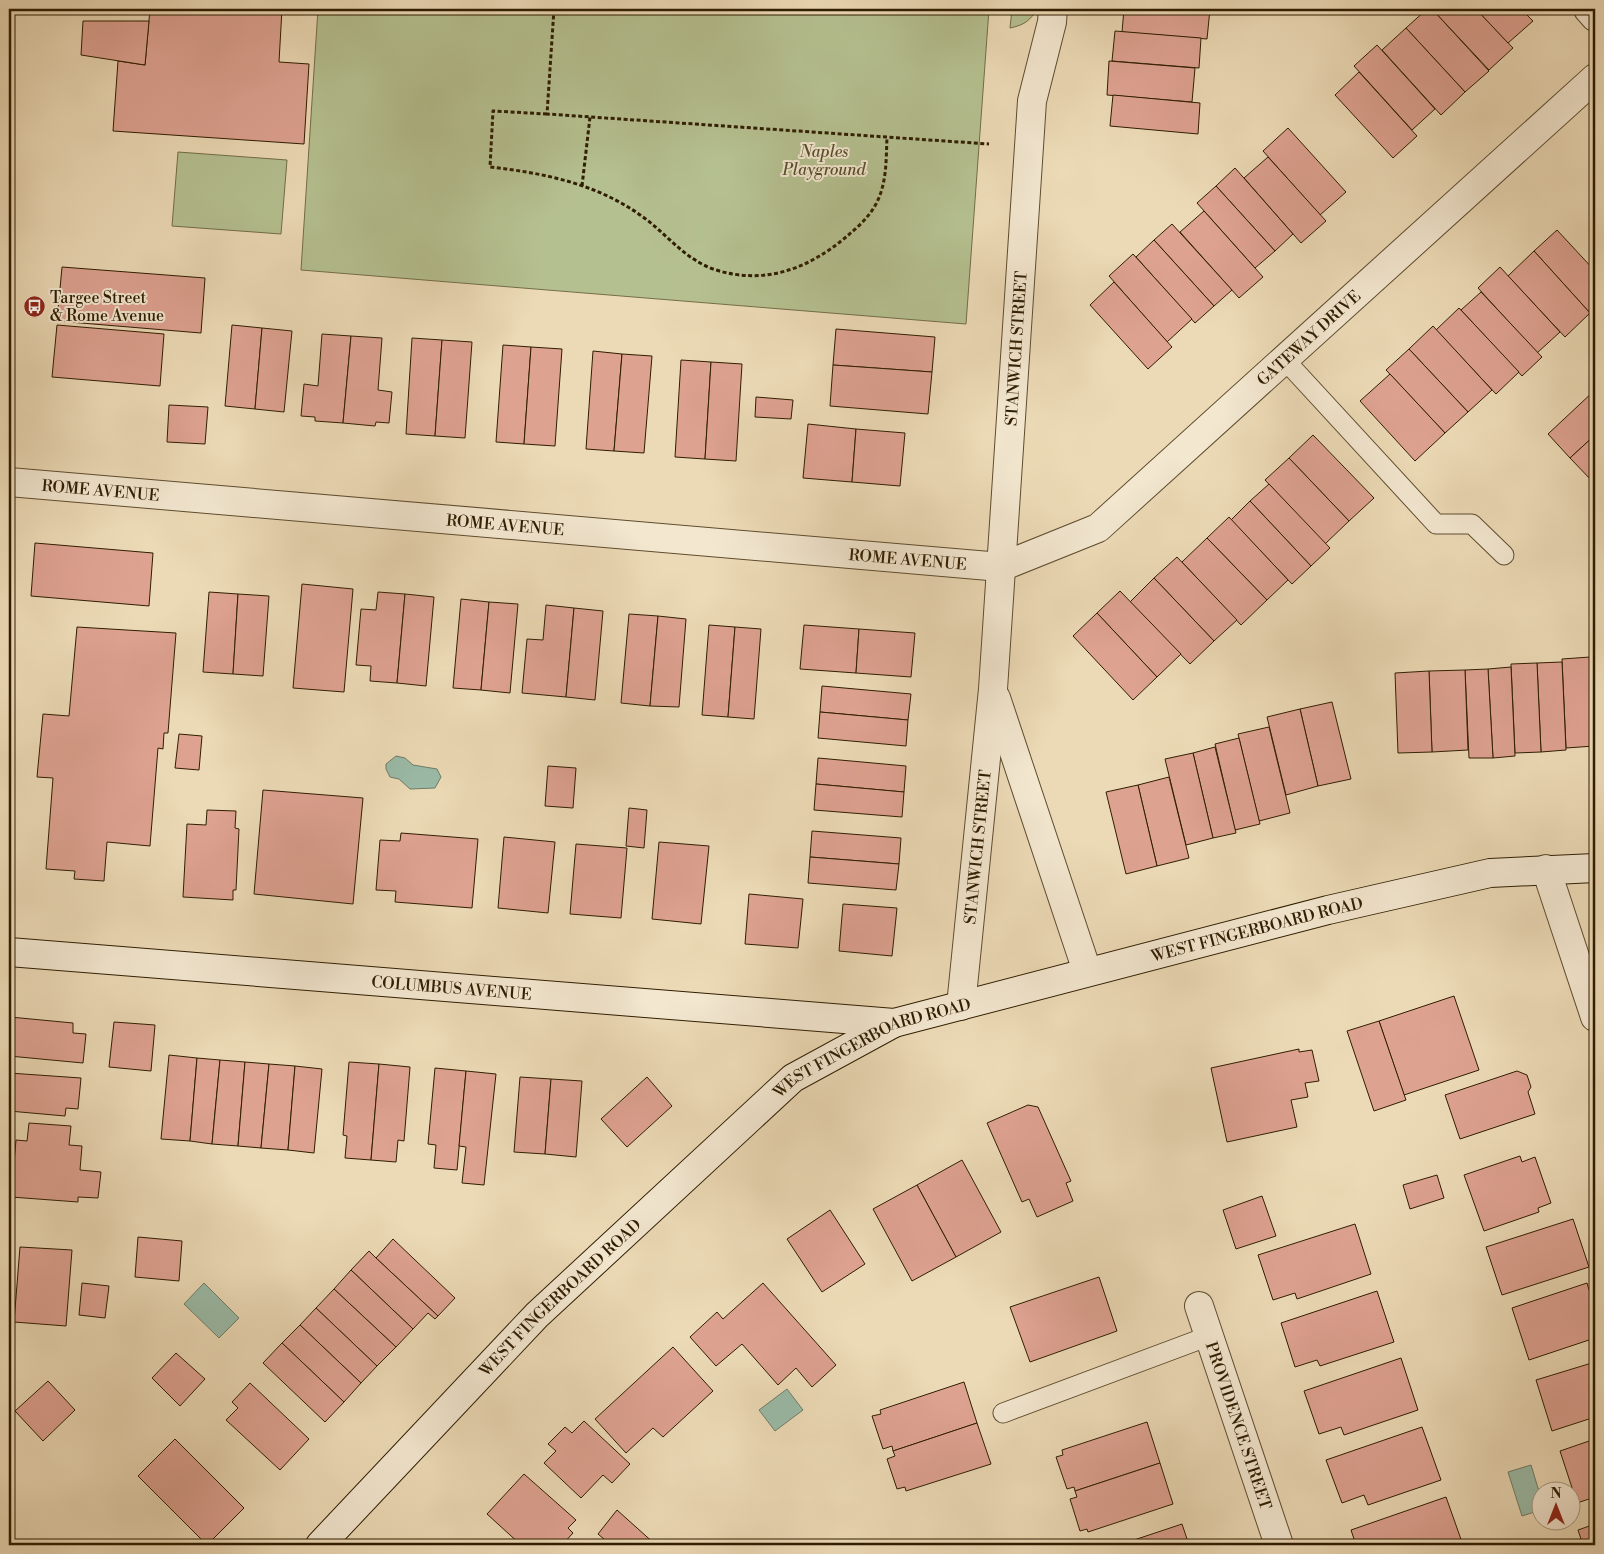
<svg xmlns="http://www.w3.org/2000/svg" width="1604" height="1554" viewBox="0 0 1604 1554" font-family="'Libre Bodoni',serif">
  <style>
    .green { fill: #b5c090; stroke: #726e48 }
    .water { fill: #9abba8; stroke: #6f7c65 }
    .building { fill: #dea291; stroke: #2f1d01 }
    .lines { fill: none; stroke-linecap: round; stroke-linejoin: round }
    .lane-casing { stroke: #5e4c2e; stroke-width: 21 }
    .street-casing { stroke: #5e4c2e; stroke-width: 30 }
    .secondary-casing { stroke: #2f1d01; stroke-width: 30 }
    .path { stroke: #2f1d01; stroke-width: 3; stroke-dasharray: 4 2.5; stroke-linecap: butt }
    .lane { stroke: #f3e7d0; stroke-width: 19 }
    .street { stroke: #f3e7d0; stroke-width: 28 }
    .secondary { stroke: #f3e7d0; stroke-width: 28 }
    .labels { text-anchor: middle; stroke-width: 4; stroke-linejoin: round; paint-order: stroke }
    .park-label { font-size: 16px; font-style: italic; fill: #574e2c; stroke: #f3e7d0 }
    .poi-label { font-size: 16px; fill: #2f1d01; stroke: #f3e7d0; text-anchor: start }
    .street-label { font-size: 16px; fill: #2f1d01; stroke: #f3e7d0 }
  </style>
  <rect width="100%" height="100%" fill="#ecdab6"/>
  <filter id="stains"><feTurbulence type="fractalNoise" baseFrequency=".004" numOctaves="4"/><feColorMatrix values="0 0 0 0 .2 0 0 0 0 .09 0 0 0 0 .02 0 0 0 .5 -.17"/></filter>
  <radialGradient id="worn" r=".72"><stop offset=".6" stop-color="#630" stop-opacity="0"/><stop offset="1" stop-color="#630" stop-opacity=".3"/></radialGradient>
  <!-- green -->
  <g class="green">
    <path d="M318,9h671l-23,315 -665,-54z"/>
    <path d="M1012,9h25c-7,12 -13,16 -27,19z"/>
    <path d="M178,152l109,8 -6,74 -109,-8z"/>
  </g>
  <!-- water -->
  <g class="water">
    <path d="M396,756l9,2 8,7 24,4 4,8 -6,11 -25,1 -11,-10 -9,-2 -4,-8v-5z"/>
    <path d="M204,1283l35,35 -20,20 -35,-34z"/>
    <path d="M787,1389l16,21 -28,21 -16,-21z"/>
    <path d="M1531,1465l10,33v12l-19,6 -14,-44z"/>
  </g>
  <!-- building -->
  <g class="building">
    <path d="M150,9h132l-3,53 30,2 -5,80 -191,-13 5,-70 27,4z"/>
    <path d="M1124,9h86l-3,30 -85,-7z"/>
    <path d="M1427,9h5l57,62 -24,21 -59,-64z"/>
    <path d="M1432,9h44l37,39 -24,22z"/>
    <path d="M1476,9h45l12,12 -25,22z"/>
    <path d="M83,21h66l-4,44 -64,-10z"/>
    <path d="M1406,28l59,64 -24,23 -59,-65z"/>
    <path d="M1115,31l86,7 -2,30 -87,-7z"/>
    <path d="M1377,45l58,64 -23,21 -58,-64z"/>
    <path d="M1109,61l86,7 -3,34 -85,-7z"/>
    <path d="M1359,72l58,64 -24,22 -58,-63z"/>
    <path d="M1113,95l87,8 -2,31 -88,-8z"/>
    <path d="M1288,128l58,64 -26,23 -57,-64z"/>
    <path d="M1268,157l58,64 -25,22 -57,-65z"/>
    <path d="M1235,168l58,66 -18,17 -59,-65z"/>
    <path d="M1216,186l59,65 -20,17 -58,-65z"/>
    <path d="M1204,211l59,66 -24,21 -59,-66z"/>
    <path d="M1172,224l60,66 -18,16 -60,-66z"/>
    <path d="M1557,230l38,41v37l-5,5 -56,-62z"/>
    <path d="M1154,240l60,66 -19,17 -59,-66z"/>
    <path d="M1534,251l56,62 -25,24 -57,-61z"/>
    <path d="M1133,254l59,65 -25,23 -58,-66z"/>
    <path d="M62,267l143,11 -4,55 -144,-12z"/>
    <path d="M1500,267l60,65 -23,21 -59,-65z"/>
    <path d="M1114,282l58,65 -24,22 -58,-64z"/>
    <path d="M1481,292l61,65 -20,19 -61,-66z"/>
    <path d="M1459,308l60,64 -23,22 -60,-64z"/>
    <path d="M57,325l107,9 -4,52 -108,-9z"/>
    <path d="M232,325l30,3 -7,81 -30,-3z"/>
    <path d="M1433,326l59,64 -24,22 -59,-63z"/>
    <path d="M262,328l30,3 -8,81 -29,-3z"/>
    <path d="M836,329l99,8 -3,35 -99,-7z"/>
    <path d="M322,334l29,2 -8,87 -28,-2v-4l-14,-1 3,-32 14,2z"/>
    <path d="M351,336l31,2 -4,52 14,2 -3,31 -13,-1 -1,4 -32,-3z"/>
    <path d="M412,338l30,2 -7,96 -29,-2z"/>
    <path d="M442,340l30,2 -7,96 -30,-2z"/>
    <path d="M503,345l28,2 -7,97 -28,-2z"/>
    <path d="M531,347l31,2 -7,97 -31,-2z"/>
    <path d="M1409,349l59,63 -23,21 -59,-63z"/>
    <path d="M593,351l29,3 -8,97 -28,-2z"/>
    <path d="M622,354l30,2 -8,97 -30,-2z"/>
    <path d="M681,360l30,2 -6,97 -30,-2z"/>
    <path d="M711,362l31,2 -6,97 -31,-2z"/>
    <path d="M833,365l99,7 -4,42 -98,-8z"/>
    <path d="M1390,374l55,59 -30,28 -55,-60z"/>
    <path d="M1595,390v45l-25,23 -22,-24z"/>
    <path d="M756,397l37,3 -2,19 -36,-2z"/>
    <path d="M169,405l39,2 -3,37 -38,-2z"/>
    <path d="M808,424l48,5 -4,53 -49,-4z"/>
    <path d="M856,429l49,4 -5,53 -48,-4z"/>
    <path d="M1313,435l61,63 -25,23 -60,-63z"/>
    <path d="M1595,435v46l-2,1 -23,-24z"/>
    <path d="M1289,458l60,63 -24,23 -60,-64z"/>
    <path d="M1269,484l61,64 -19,18 -61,-65z"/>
    <path d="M1250,501l61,65 -19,18 -61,-64z"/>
    <path d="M1229,517l59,63 -21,20 -60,-62z"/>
    <path d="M1207,538l60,62 -26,25 -59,-63z"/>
    <path d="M35,543l118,10 -4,53 -118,-10z"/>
    <path d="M1177,557l60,63 -23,21 -60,-63z"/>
    <path d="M1154,578l60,63 -24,23 -60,-62z"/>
    <path d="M302,584l51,5 -9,103 -51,-4z"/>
    <path d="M1120,591l61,63 -24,23 -60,-64z"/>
    <path d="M209,592l29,2 -5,80 -30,-2z"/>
    <path d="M378,592l27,2 -8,89 -27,-2 1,-15 -15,-1 5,-56 15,1z"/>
    <path d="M238,594l31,2 -6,80 -30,-2z"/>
    <path d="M405,594l29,3 -8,89 -29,-3z"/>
    <path d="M461,599l28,3 -8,88 -28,-2z"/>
    <path d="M489,602l29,2 -8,89 -29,-3z"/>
    <path d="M546,605l28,3 -8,89 -44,-4 5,-54 16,1z"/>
    <path d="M574,608l29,3 -8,89 -29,-3z"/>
    <path d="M1097,613l60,64 -24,23 -60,-64z"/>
    <path d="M629,614l29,2 -8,90 -29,-3z"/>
    <path d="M658,616l28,3 -7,88 -29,-1z"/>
    <path d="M709,625l26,2 -7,90 -26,-2z"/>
    <path d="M804,625l55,4 -3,44 -56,-4z"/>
    <path d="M77,627l99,6 -8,100h-4l-1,16 -5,-1 -8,98 -43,-4 -3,39 -30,-2 1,-8 -29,-2 7,-91 -16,-1 6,-63 26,2z"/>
    <path d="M735,627l26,2 -7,90 -26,-2z"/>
    <path d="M859,629l56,4 -4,44 -55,-4z"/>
    <path d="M1590,657h5v89h-1z"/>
    <path d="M1590,657l4,89 -28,2 -4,-89z"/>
    <path d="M1562,662l4,88 -25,2 -4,-89z"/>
    <path d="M1537,663l4,89 -26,1 -4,-89z"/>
    <path d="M1511,667l4,89 -22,2 -5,-89z"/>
    <path d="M1488,669l5,89h-24l-4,-88z"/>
    <path d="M1465,670l3,80 -36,2 -3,-81z"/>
    <path d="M1429,671l3,81 -34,1 -3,-80z"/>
    <path d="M822,686l89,8 -3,26 -88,-8z"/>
    <path d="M1332,702l19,77 -33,7 -18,-77z"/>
    <path d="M1300,709l18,77 -32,9 -19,-78z"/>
    <path d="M820,712l88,8 -2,26 -88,-8z"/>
    <path d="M1269,727l21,86 -31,8 -21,-87z"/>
    <path d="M179,734l23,2 -3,34 -24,-2z"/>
    <path d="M1239,738l21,86 -25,6 -20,-86z"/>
    <path d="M1215,747l21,86 -23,5 -20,-85z"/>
    <path d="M1193,753l20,85 -27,7 -21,-86z"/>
    <path d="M818,758l88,8 -2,26 -88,-8z"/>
    <path d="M548,766l28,2 -3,40 -28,-2z"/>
    <path d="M1169,777l20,81 -32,8 -19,-81z"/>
    <path d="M816,784l88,8 -2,25 -88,-7z"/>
    <path d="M1138,785l19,81 -31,8 -20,-82z"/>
    <path d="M263,790l100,8 -10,106 -99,-10z"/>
    <path d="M629,808l18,2 -3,38 -18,-2z"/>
    <path d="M207,810l29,1 -1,17 4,1 -3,61h-3v10l-50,-3 4,-73 19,1z"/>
    <path d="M812,831l89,7 -2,26 -89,-7z"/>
    <path d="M401,833l77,6 -6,69 -77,-6 1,-11 -20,-1 4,-50 20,1z"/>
    <path d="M504,837l51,5 -7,71 -50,-5z"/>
    <path d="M659,842l50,4 -8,78 -49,-5z"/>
    <path d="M576,844l51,4 -6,70 -51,-4z"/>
    <path d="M810,857l89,7 -3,26 -88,-7z"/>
    <path d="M749,894l54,5 -5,49 -53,-4z"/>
    <path d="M843,904l54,4 -5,48 -53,-5z"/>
    <path d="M1454,996l25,74 -75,25 -25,-74z"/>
    <path d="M10,1017l63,6v10l13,1 -3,29 -74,-7z"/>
    <path d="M1379,1021l27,79 -32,11 -27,-80z"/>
    <path d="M114,1022l41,3 -4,46 -42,-4z"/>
    <path d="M1299,1049v3l13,-2 7,31 -14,2 3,14 -17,3 6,27 -70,15 -16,-74z"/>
    <path d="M169,1055l28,3 -7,83 -29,-2z"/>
    <path d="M197,1058l23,2 -8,84 -22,-3z"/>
    <path d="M220,1060l25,2 -7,84 -26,-2z"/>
    <path d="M245,1062l24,2 -8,84 -23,-2z"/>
    <path d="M349,1062l30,2 -8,96 -26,-2 2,-22 -4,-1z"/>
    <path d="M269,1064l26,2 -7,84 -27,-2z"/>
    <path d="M379,1064l31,3 -6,74 -6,-1 -2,22 -25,-2z"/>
    <path d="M295,1066l27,3 -8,84 -26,-3z"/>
    <path d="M435,1068l31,3 -9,99 -23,-2 2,-23 -8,-1z"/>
    <path d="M466,1071l30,3 -12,111 -22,-2 4,-36 -7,-1z"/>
    <path d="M1517,1071l10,4 4,12 -3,5 7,22 -75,25 -15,-44z"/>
    <path d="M9,1073l72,5 -3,31 -12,-1 -1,8 -56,-5z"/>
    <path d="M520,1077l31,2 -6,75 -31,-2z"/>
    <path d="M647,1077l25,29 -45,41 -26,-28z"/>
    <path d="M551,1079l31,2 -6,76 -31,-3z"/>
    <path d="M1028,1105l10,2 33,74 -5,2 7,18 -36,16 -8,-18 -7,3 -35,-79z"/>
    <path d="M29,1123l42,3 -2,19 13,1 -2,24 21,2 -3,26 -20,-1v5l-67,-5 5,-57 11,1z"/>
    <path d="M1520,1156l2,6 13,-5 16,46 -13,5 1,4 -55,19 -20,-56z"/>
    <path d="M962,1160l39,72 -45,25 -39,-72z"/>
    <path d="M1437,1175l7,23 -34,11 -7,-24z"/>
    <path d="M917,1185l39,72 -44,24 -39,-72z"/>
    <path d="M1262,1196l14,40 -40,13 -13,-39z"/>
    <path d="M830,1210l35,54 -43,28 -35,-53z"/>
    <path d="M1573,1219l16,48 -87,28 -16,-48z"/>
    <path d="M1355,1224l16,50 -74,25 -2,-6 -22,7 -15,-45z"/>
    <path d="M138,1237l44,4 -3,40 -44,-4z"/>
    <path d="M393,1239l62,59 -17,18 -62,-58z"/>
    <path d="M20,1247l52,3 -6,76 -52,-4z"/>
    <path d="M369,1251l7,7 62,58 -3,3 -7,-6 -15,16 -62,-59z"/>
    <path d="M351,1270l62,59 -17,18 -62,-58z"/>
    <path d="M1099,1277l18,54 -87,31 -20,-55z"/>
    <path d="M82,1283l27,3 -4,32 -26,-3z"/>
    <path d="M763,1283l73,82 -24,22 -16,-19 -18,17 -36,-41 -26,22 -26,-29 27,-25 6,7z"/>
    <path d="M1587,1283l8,26v29l-66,22 -17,-52z"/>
    <path d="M334,1289l62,58 -19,19 -61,-58z"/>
    <path d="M1377,1291l17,51 -74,24 -3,-6 -22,7 -14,-44z"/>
    <path d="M316,1308l61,58 -16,17 -61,-58z"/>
    <path d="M300,1325l61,58 -17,19 -62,-59z"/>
    <path d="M282,1343l62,59 -19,20 -62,-59z"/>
    <path d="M673,1347l40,44 -50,46 -10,-9 -27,25 -31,-34z"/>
    <path d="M176,1353l29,26 -25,27 -28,-28z"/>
    <path d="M1401,1358l17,52 -74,25 -3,-8 -22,7 -15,-43z"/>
    <path d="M1595,1362v55l-43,14 -16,-51z"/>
    <path d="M48,1381l27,29 -32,31 -28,-30z"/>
    <path d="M964,1382l13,41 -84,28 -1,-5 -9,3 -11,-33 9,-2 -1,-4z"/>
    <path d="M250,1383l59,56 -29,31 -54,-50 12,-12 -6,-6z"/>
    <path d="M584,1421l46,43 -18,19 -9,-8 -22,23 -37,-35 12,-12 -8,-7 17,-17 7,6z"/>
    <path d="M1147,1422l13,41 -85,28 -1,-4 -7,2 -11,-32 7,-2 -1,-5z"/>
    <path d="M977,1423l14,41 -85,27 -1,-4 -8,2 -10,-30 8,-3 -2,-5z"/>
    <path d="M1422,1427l19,53 -73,25 -4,-10 -22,8 -16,-43z"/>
    <path d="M175,1439l69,69 -37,37 -69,-69z"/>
    <path d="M1595,1439v58l-18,6 -17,-52z"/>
    <path d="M1160,1463l13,41 -85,28 -1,-3 -7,2 -10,-32 7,-2 -2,-6z"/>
    <path d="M524,1474l52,46 -8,8 5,5 -11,12h-41l-34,-31z"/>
    <path d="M1446,1497l17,48h-107l-5,-15z"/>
    <path d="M617,1510l39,35h-45l-13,-11z"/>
    <path d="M1182,1524l7,21h-70z"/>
    <path d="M1595,1524v21h-12l-5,-15z"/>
  </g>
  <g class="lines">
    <defs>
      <g id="lane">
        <path d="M1284,359l152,165h36l32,31"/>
        <path d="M1003,1413l206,-77"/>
      </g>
      <g id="street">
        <path d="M1588,9l7,8"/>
        <path id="s1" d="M9,482l992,85 97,-39 497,-450"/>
        <path d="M996,698l91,273"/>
        <path d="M1546,869l49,148"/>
        <path id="s2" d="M961,1006l32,-317 39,-588 20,-79 1,-13"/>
        <path id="s3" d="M1199,1306l80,239"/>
      </g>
      <g id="secondary">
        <path id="s4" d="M9,952l885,71"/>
        <path id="s5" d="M320,1545l217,-230 256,-237 101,-55 434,-113 162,-37 105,-5"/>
      </g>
    </defs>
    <!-- lane casing -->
    <use href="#lane" class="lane-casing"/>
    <!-- street casing -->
    <use href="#street" class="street-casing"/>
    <!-- secondary casing -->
    <use href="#secondary" class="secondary-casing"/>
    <!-- path -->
    <g class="path">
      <path d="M554,9l-7,105 442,30"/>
      <path d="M547,114l-54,-3 -3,56c54,6 108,17 153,50 25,18 42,43 73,53 49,15 92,-1 130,-33 11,-9 23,-20 30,-33 11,-21 10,-44 11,-67"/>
      <path d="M582,186l8,-69"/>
    </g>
    <!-- lane -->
    <use href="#lane" class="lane"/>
    <!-- street -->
    <use href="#street" class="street"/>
    <!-- secondary -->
    <use href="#secondary" class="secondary"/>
  </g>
  <!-- icons -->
  <defs>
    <symbol id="bus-disc" viewBox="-11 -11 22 22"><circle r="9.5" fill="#8f2418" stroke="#f3e7d0"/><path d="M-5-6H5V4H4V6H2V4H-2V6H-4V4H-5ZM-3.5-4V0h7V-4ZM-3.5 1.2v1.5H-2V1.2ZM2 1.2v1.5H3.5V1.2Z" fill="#fff"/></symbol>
  </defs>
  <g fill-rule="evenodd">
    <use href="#bus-disc" x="22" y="294" width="25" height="25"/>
  </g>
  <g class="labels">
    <!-- park labels -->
    <g class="park-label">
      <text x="824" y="157">Naples<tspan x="824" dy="18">Playground</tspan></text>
    </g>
    <!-- poi labels -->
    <g class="poi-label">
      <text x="50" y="303">Targee Street<tspan x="50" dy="18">&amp; Rome Avenue</tspan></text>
    </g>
    <!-- street labels -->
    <g class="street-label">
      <text dy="6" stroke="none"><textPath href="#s1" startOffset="1384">GATEWAY DRIVE</textPath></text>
      <text dy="6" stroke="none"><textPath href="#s2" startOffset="660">STANWICH STREET</textPath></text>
      <text dy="6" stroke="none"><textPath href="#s1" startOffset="92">ROME AVENUE</textPath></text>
      <text dy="6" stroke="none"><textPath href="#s1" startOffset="498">ROME AVENUE</textPath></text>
      <text dy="6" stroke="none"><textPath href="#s1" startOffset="902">ROME AVENUE</textPath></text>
      <text dy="6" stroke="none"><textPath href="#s2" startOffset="160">STANWICH STREET</textPath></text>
      <text dy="6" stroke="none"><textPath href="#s5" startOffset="1155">WEST FINGERBOARD ROAD</textPath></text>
      <text dy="6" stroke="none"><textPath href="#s4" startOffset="444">COLUMBUS AVENUE</textPath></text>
      <text dy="6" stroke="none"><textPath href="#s5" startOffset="750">WEST FINGERBOARD ROAD</textPath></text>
      <text dy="6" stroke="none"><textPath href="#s5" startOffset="345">WEST FINGERBOARD ROAD</textPath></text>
      <text dy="6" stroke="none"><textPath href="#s3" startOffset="126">PROVIDENCE STREET</textPath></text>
    </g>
  </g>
  <!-- margin -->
  <rect width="1604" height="1554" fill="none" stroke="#ecdab6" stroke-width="30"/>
  <rect x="10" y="10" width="1584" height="1534" fill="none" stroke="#2f1d01" stroke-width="2.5"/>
  <rect x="15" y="15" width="1574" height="1524" fill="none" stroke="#2f1d01"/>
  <!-- north arrow -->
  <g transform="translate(1556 1506)"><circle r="24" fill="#f3e7d0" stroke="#a5967d"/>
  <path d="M0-4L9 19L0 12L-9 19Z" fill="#8f2418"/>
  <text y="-8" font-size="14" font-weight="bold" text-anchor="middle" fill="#2f1d01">N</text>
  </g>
  <rect width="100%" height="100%" filter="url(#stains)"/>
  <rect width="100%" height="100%" fill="url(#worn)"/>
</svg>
